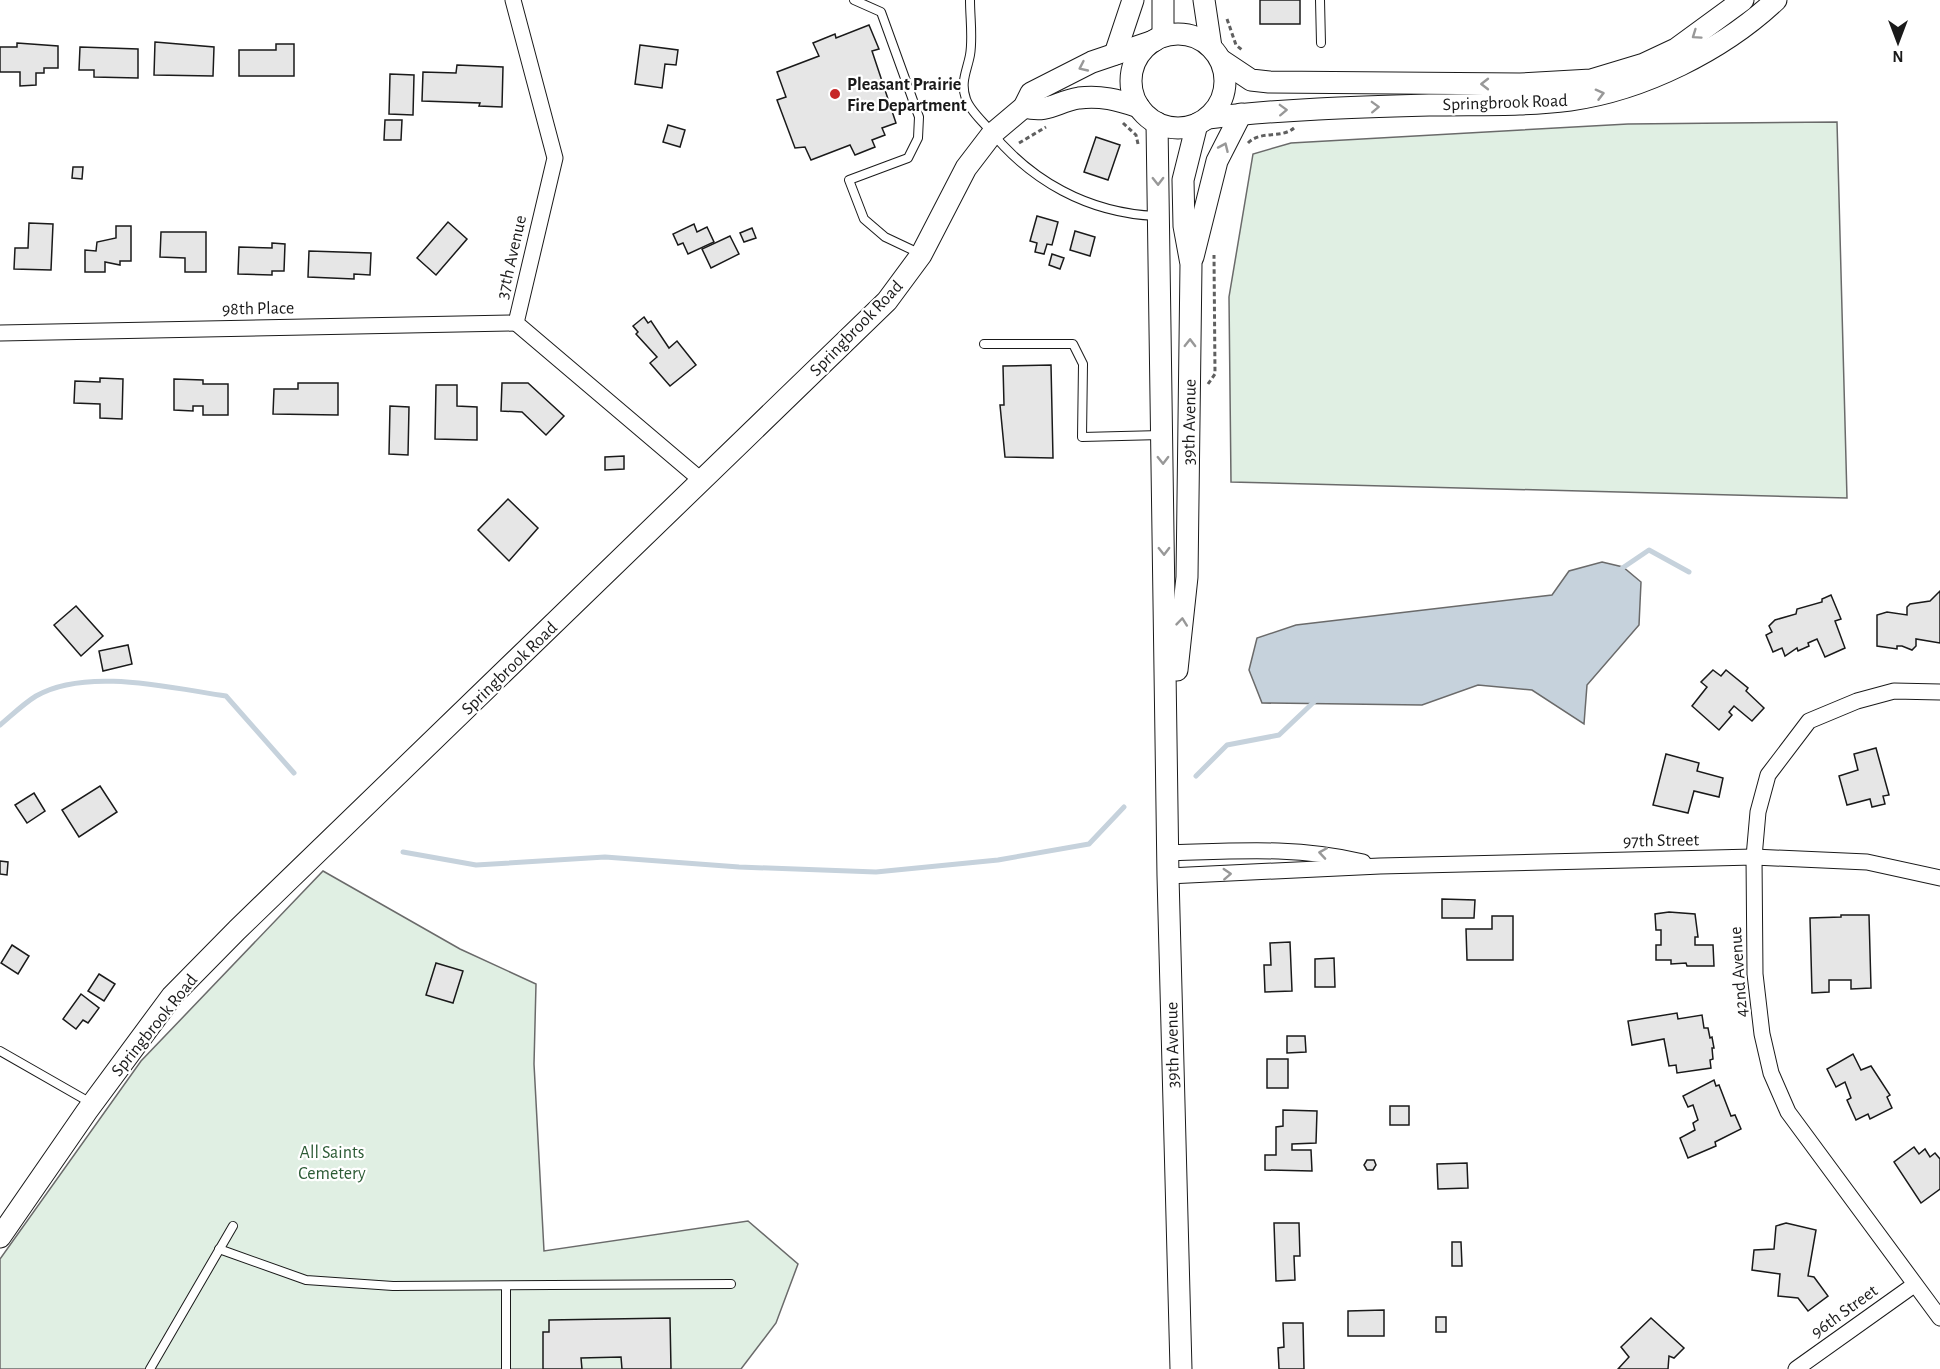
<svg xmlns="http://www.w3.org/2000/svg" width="1940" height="1369" viewBox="0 0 1940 1369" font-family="'Alegreya Sans',sans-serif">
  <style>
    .green { fill: #e0efe3; stroke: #6a6a6a; stroke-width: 1.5 }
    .water { fill: #c6d2dc; stroke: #6a6a6a; stroke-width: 1.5 }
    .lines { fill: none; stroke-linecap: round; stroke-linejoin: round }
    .stream { stroke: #c6d2dc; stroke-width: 5 }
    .building { fill: #e6e6e6; stroke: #1a1a1a; stroke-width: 1.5 }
    .lane-casing { stroke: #1a1a1a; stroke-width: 10 }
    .street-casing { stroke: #1a1a1a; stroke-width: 17 }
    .secondary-casing { stroke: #1a1a1a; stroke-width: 23 }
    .path { stroke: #5f5f5f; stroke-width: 3; stroke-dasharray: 4.5 3; stroke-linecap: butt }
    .lane { stroke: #fff; stroke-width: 8 }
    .street { stroke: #fff; stroke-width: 15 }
    .secondary { stroke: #fff; stroke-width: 21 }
    .oneway { stroke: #989898 }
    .poi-dot { fill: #c62828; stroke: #fff; stroke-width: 2 }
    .labels { text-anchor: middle; stroke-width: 4.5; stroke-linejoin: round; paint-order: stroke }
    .poi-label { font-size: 18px; font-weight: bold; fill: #1a1a1a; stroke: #fff; text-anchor: start }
    .street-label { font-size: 18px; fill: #1a1a1a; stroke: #fff }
    .park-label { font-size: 18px; fill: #2b5a34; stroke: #fff }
  </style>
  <rect width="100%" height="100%" fill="#fff"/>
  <!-- green -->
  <g class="green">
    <path d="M1837,122l10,376 -616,-16 -2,-185 24,-143 38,-11 337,-19z"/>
    <path d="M323,871l137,78 76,35 -2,80 10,187 204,-30 50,43 -22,59 -35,46h-741v-110l141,-198z"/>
  </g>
  <!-- water -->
  <path class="water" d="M1602,562l21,5 18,15 -2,43 -52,60 -3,39 -52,-34 -54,-5 -56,20 -160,-2 -13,-33 8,-32 39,-13 256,-30 17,-24z"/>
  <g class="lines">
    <!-- stream -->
    <g class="stream">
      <path d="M1618,571l31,-21 40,22"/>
      <path d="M0,725c11,-9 23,-21 36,-29 50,-29 135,-8 190,0l68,77"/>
      <path d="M1196,776l31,-31 52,-10 38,-36"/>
      <path d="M403,852l73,13 129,-8 134,10 137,5 122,-12 91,-16 35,-37"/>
    </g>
  </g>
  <!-- building -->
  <g class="building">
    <rect x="1260" y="0" width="40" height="24"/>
    <path d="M869,25l10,24 -7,2 24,72 -14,5 3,7 -13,5 3,7 -20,8 -5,-10 -39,15 -6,-13 -10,1 -18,-48 9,-3 -9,-25 42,-16 -6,-13 22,-9 1,4z"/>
    <path d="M155,42l59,5 -1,29 -59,-1z"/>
    <path d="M17,43l41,3v22h-14v5h-8v12l-16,1v-14h-20v-25h17z"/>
    <path d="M276,44h18v32h-55v-26h37z"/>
    <path d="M640,45l38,5 -2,15 -11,-1 -3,24 -27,-4z"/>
    <path d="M80,47l58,2v29l-44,-1v-7h-15z"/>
    <path d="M457,65l46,2 -1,40 -23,-1 1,-3 -58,-2 1,-29 33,1z"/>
    <path d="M390,74l24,1 -1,40 -24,-1z"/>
    <path d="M385,120h17l-1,20h-17z"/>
    <path d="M668,125l17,5 -5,17 -17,-5z"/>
    <path d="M1096,137l24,8 -12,35 -24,-8z"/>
    <path d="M73,167h10l-1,12 -10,-1z"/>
    <path d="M1037,216l21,6 -6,23 -5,-1 -3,10 -9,-2 2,-9 -7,-2z"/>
    <path d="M448,222l19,17 -31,36 -19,-17z"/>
    <path d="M29,223l24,1 -2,46 -37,-1 1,-21h13z"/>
    <path d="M694,224l3,8 10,-5 7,15 -26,12 -5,-11 -5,2 -5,-11z"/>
    <path d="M116,226h15v35h-11v4l-15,-3v10h-20v-22l11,1 1,-9 19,-4z"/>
    <path d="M752,228l4,10 -12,4 -4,-9z"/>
    <path d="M1075,231l20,6 -5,19 -20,-6z"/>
    <path d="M161,232h45v40h-21v-14l-25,-1z"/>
    <path d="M730,236l9,18 -28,14 -9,-19z"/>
    <path d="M272,243l13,1 -1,27h-12v4l-34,-1 1,-27 33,1z"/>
    <path d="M309,251l62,2 -1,22 -16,-1v5l-46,-2z"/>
    <path d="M1052,254l12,4 -4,11 -11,-4z"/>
    <path d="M644,317l4,6 3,-2 18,27 8,-7 19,24 -26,21 -20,-23 7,-6 -21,-23 2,-2 -5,-6z"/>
    <path d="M1051,365l2,93 -48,-1 -5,-52h4l-1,-39z"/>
    <path d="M100,378l23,1 -1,40 -22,-1v-14l-26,-1 1,-22 25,1z"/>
    <path d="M174,379l29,1v4h25v31h-25v-9h-10v5l-19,-1z"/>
    <path d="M298,383h40v32l-65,-1 1,-25h24z"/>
    <path d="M502,383h26l36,33 -18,19 -24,-23 -21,-1z"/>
    <path d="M436,385h21v21l20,1v33l-42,-1z"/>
    <path d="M390,406l19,1 -1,48 -19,-1z"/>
    <path d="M624,456v13l-19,1v-13z"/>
    <path d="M508,499l30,29 -29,33 -31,-31z"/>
    <path d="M1940,591v52l-24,-4v7l-4,4 -10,-4h-5v3l-20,-3v-31l10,-3 20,3v-8l3,-3 20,-3z"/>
    <path d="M1831,595l10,24 -6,2 10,27 -20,9 -8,-18 -9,4 1,3 -11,5 -1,-3 -12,8 -3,-8 -9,4 -7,-17 6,-3 -3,-6 6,-6 21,-6 1,-5 25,-7v-3z"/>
    <path d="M76,606l27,30 -22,20 -27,-31z"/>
    <path d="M128,645l4,19 -29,7 -4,-20z"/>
    <path d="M1713,670l8,6 5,-6 22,18 -2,3 18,17 -12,13 -18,-15 -5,6 3,3 -13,15 -27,-24 15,-19 -6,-5z"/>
    <path d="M1876,748l13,47 -6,1 2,8 -13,3 -2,-8 -23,6 -8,-29 19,-6 -4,-16z"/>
    <path d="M1666,754l33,9 -2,8 26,7 -4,19 -25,-6 -6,22 -35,-8z"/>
    <path d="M100,786l17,26 -38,25 -17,-27z"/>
    <path d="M34,793l11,18 -18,12 -12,-18z"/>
    <path d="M0,861l8,1 -1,13 -7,-1z"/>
    <path d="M1442,899l33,1 -1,18h-32z"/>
    <path d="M1669,912l26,2 3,23h-3v8h18l1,21h-27l-1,-3 -15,1v-4h-15v-15h5v-15h-5l-1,-16z"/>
    <path d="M1841,915h28l2,73 -20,1v-9h-22v12l-17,1 -2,-75 31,-1z"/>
    <path d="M1492,916h21v44h-46l-1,-31h26z"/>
    <path d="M1290,942l2,49 -27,1 -1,-27h7l-1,-22z"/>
    <path d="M12,945l17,11 -11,18 -17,-11z"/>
    <path d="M1334,958l1,29h-20v-28z"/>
    <path d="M436,963l27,8 -10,32 -27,-8z"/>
    <path d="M99,974l16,10 -11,17 -16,-10z"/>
    <path d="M81,994l18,14 -11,15 -5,-3 -7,9 -13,-10z"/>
    <path d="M1677,1013l1,6 24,-4 2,13h4l2,10 2,-1 2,11h-2l1,11 -3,1 1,8 -34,5 -1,-8 -7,1 -5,-27 -32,6 -4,-24z"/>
    <path d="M1287,1036h18l1,16 -19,1z"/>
    <path d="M1853,1054l8,16 10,-4 19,29 -3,2 5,11 -22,11 -2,-5 -12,6 -9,-20 4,-2 -6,-16 -9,5 -9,-18z"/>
    <rect x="1267" y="1059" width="21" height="29"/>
    <path d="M1714,1080l2,6 3,-1 12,31 4,-1 6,14 -26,13 1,4 -28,12 -8,-20 15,-8 -2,-7 5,-3 -5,-15 -5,2 -5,-11z"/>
    <rect x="1390" y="1106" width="19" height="19"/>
    <path d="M1283,1110l34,1 -1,32 -24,1v6h19l1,21 -47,-1v-15h11v-28l7,-1z"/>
    <path d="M1914,1147l5,7 6,-5 5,8 5,-4 5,6v30l-19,14 -27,-41z"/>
    <path d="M1367,1160h7l2,5 -3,5h-6l-3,-5z"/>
    <path d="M1467,1163l1,25 -30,1 -1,-25z"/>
    <path d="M1274,1223h25l1,33h-6l1,24 -19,1z"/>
    <path d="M1786,1223l30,7 -8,46 6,1 14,19 -20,15 -10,-13 -20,-2 2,-22 -28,-4 2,-20 20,-1 2,-23z"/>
    <path d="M1452,1242h9l1,24h-10z"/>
    <path d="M1384,1310v26h-36v-25z"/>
    <rect x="1436" y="1317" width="10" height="15"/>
    <path d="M670,1318l1,51h-49l-1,-12 -40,1 1,11h-39v-37h6v-12z"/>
    <path d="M1651,1318l33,30 -10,10 -5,-2 -1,13h-50l11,-12 -8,-10z"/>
    <path d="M1283,1323h20l1,46h-25l-1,-21 6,-1z"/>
  </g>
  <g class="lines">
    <defs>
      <g id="lane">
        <path d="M854,0l27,12 38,105 -1,21 -10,20 -59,22 15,39 21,18 36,17"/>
        <path d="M970,0c0,18 3,38 0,55 -3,16 -10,27 -4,44 3,10 15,21 22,29 42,53 100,85 168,88"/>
        <path d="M1320,0l1,43"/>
        <path d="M984,344h89l10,20 -1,73 79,-2"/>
        <path d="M0,1051l91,52"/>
        <path d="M219,1249l87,31 87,6 338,-2"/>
        <path d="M506,1286v83"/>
        <path d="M150,1369l83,-143"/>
      </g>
      <g id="street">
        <path d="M513,0l42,158 -39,165 185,157"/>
        <path d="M0,333l516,-10"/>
        <path d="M1940,692l-46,-1 -37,10 -48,20 -41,54 -10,37 -4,45 1,117 7,60 9,39 17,39 152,206"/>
        <path d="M1168,853c68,-2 127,-7 195,9"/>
        <path d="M1168,876l212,-10 374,-9 113,5 73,16"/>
        <path d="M1796,1369l118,-84"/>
      </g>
      <g id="secondary">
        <path d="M1163,0v36"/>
        <path d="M1204,0l7,47"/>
        <circle cx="1178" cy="81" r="47"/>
        <path d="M1115,54l18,-54"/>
        <path d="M1221,60l30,20 18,2 251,2 71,-4 53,-16 32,-15 67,-49"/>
        <path d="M1024,107c26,6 31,-5 55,-9 21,-3 39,2 60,9"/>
        <path d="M1208,118c73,-9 148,-11 222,-13 46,-1 94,1 140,-5 73,-10 153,-50 206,-100"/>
        <path d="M1157,123l11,753 13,493"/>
        <path d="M1193,257l24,-96 24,-47"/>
        <path d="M1177,670l10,-93 4,-313 -7,-38 -1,-46 14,-56"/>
        <path d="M0,1237l87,-126 85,-115 65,-66 650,-629 34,-46 45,-87 26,-34 32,-27 7,-14 61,-31 62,-21"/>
      </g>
    </defs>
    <!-- lane casing -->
    <use href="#lane" class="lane-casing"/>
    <!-- street casing -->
    <use href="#street" class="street-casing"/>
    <!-- secondary casing -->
    <use href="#secondary" class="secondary-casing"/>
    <!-- path -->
    <g class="path">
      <path d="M1227,19l9,26 6,5"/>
      <path d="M1123,123l13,12 2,9"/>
      <path d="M1019,143l27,-16"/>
      <path d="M1248,143c13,-13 33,-4 46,-15"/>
      <path d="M1208,384l7,-10 -1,-119"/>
    </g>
    <!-- lane -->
    <use href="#lane" class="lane"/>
    <!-- street -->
    <use href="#street" class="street"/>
    <!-- secondary -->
    <use href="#secondary" class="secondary"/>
  </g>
  <!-- one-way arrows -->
  <defs><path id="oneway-chevron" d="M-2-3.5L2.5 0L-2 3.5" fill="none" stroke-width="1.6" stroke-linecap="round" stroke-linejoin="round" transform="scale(1.5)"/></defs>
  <g class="oneway">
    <use href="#oneway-chevron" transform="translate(1696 35) rotate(145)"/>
    <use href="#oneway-chevron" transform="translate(1083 67) rotate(155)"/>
    <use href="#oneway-chevron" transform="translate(1485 84) rotate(-180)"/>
    <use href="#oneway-chevron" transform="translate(1600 94) rotate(-15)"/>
    <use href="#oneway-chevron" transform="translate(1375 107) rotate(-2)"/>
    <use href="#oneway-chevron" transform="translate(1283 110) rotate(-2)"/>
    <use href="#oneway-chevron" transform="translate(1224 147) rotate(-66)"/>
    <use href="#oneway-chevron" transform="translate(1158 181) rotate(89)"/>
    <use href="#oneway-chevron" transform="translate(1190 343) rotate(-89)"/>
    <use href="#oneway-chevron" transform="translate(1163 460) rotate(89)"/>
    <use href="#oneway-chevron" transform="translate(1164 551) rotate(89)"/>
    <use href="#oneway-chevron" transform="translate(1182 622) rotate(-84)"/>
    <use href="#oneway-chevron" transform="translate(1323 853) rotate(-171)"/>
    <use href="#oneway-chevron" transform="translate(1227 874) rotate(-3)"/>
  </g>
  <!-- markers -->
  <circle class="poi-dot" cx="835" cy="94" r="6"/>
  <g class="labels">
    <!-- poi labels -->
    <g class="poi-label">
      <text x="847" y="90">Pleasant Prairie<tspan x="847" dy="21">Fire Department</tspan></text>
    </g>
    <!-- street labels -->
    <g class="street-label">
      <text transform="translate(1505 102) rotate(-2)" y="6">Springbrook Road</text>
      <text transform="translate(511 257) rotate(-77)" y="6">37th Avenue</text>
      <text transform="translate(258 308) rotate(-1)" y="6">98th Place</text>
      <text transform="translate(856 328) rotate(-46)" y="6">Springbrook Road</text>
      <text transform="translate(1189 422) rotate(-89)" y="6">39th Avenue</text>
      <text transform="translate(509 668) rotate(-44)" y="6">Springbrook Road</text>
      <text transform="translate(1661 840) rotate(-1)" y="6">97th Street</text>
      <text transform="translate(1738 972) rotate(-94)" y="6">42nd Avenue</text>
      <text transform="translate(154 1025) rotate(-51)" y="6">Springbrook Road</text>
      <text transform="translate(1172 1045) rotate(-91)" y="6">39th Avenue</text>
      <text transform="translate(1844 1311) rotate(-36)" y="6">96th Street</text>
    </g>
    <!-- park labels -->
    <g class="park-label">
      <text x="332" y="1158">All Saints<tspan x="332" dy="21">Cemetery</tspan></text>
    </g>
  </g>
  <!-- north arrow -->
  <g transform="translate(1898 42) rotate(180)" stroke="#ffffff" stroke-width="4.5" paint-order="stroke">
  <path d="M0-4.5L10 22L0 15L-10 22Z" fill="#1a1a1a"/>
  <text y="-9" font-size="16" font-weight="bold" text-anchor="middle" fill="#1a1a1a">N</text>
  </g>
</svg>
